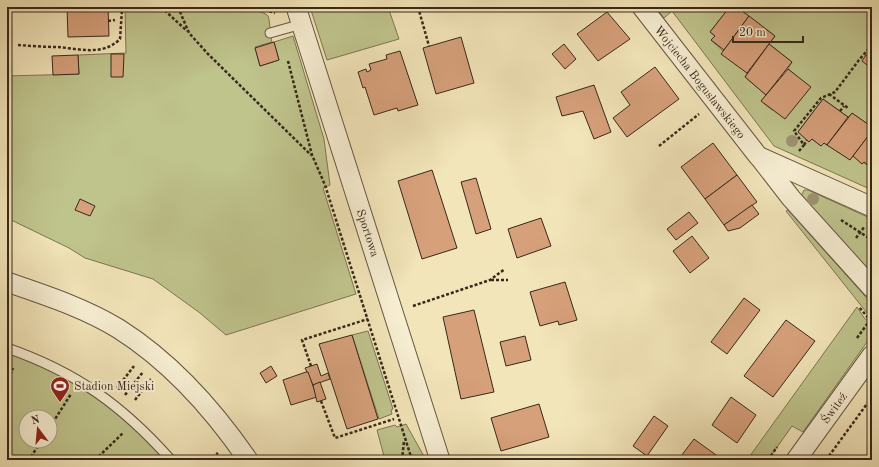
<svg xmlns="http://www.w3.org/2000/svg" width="879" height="467" viewBox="0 0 879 467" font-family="'Old Standard TT',serif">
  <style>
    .green { fill: #bfc38c; stroke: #7c7653; fill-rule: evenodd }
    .building { fill: #d6a07b; stroke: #38281a }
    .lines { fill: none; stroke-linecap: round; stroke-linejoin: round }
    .lane-casing { stroke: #665742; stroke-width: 11 }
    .street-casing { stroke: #665742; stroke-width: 21 }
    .path { stroke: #38281a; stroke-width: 2.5; stroke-dasharray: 3 2; stroke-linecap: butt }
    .lane { stroke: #f7eed2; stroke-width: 9 }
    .street { stroke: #f7eed2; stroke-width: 19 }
    .tree { fill: #9e9271 }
    .labels { text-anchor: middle; stroke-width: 4; stroke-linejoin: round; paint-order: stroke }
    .street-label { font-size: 12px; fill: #38281a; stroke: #f7eed2 }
    .poi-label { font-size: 12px; fill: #38281a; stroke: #f7eed2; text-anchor: start }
  </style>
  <rect width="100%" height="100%" fill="#f2e5b9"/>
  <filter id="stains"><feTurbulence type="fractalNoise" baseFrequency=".005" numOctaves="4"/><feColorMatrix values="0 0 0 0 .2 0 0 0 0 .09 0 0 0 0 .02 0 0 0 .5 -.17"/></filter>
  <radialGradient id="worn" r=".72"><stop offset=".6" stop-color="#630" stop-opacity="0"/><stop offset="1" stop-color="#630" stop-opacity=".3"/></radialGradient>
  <!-- green -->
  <g class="green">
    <path d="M125,7c20,0 134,-4 143,9 2,3 2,20 4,26l-17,5 5,19 19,-6 -5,-18 19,-6 31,103 6,46 -7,3 33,106 -130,41 -26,-22 -47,-34 -68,-21 -16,-10 -62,-30v-142l72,-2 -1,-19 48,-2z"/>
    <path d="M310,7h78l11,32 -72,21z"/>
    <path d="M660,7h76l-3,5 -5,-3 -18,23 5,4 -4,4 36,33 -2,4 21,18 -5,6 11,9 38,-23 -22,-18 4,-7 -23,-18 6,-8 -38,-29h135v120l-20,-14 -4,4 -25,-18 -25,33 11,10 3,-3 9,7 3,-3 25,16 4,-3 19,12v22l-98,-44 -102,-135 -8,7 -7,-9z"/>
    <path d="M804,190h4l64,29v56l-71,-79z"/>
    <path d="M788,210l84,94v9l-2,2 -3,-2 -81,-102z"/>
    <path d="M857,307l8,12 7,4v12l-69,97 -11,-6 -24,34h-21z"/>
    <path d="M368,331l25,78 -2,1 1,4 -13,5 -27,-84z"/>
    <path d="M7,348l73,32 91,80h-164zM26,417h24v24h-24z"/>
    <path d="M406,424l20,36h-41l-8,-30 18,-5 2,2z"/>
  </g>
  <!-- building -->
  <g class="building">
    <path d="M67,7h41l1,29 -41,1z"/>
    <path d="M736,7l13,9 -25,34 -13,-10 4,-4 -5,-4 18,-23 5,3z"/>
    <path d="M607,12l23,27 -32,22 -21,-27z"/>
    <path d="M749,16l26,20 -28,37 -26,-19z"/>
    <path d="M461,37l13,46 -38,11 -13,-46z"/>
    <path d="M274,42l5,18 -19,6 -5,-18z"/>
    <path d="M564,44l12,15 -11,10 -13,-15z"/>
    <path d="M769,44l23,18 -26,33 -21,-18z"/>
    <path d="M400,51l18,54 -20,6 -1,-3 -23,7 -9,-28 -2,1 -5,-16 8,-3 1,3 4,-2 -2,-6 18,-5 -1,-4z"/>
    <path d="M111,54h13l-1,23h-12z"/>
    <path d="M78,55l1,19 -26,1 -1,-19z"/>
    <path d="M866,55l6,4 -1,9 -9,-7z"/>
    <path d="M655,67l24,32 -52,38 -14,-19 17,-13 -9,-13z"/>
    <path d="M788,69l23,18 -26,32 -24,-18z"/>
    <path d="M594,85l17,47 -17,7 -11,-28 -21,5 -6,-19z"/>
    <path d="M823,99l25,18 -21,28 -3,-2 -3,3 -9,-7 -3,3 -11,-10z"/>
    <path d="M852,113l20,14v4l-22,29 -23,-15z"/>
    <path d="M872,131v37l-8,-6 -2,2 -9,-8z"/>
    <path d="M713,143l24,32 -32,24 -24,-32z"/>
    <path d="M432,170l25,78 -35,11 -24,-78z"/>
    <path d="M737,175l20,27 -33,23 -19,-26z"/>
    <path d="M476,178l15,51 -15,5 -15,-52z"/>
    <path d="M80,199l15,7 -5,10 -15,-6z"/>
    <path d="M752,205l7,9 -19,14 -12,3 -4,-6z"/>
    <path d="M689,212l9,11 -22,17 -9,-11z"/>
    <path d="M541,218l10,28 -34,12 -9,-29z"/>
    <path d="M692,236l17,22 -19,15 -17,-22z"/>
    <path d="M565,282l12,38 -18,5 -1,-4 -18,5 -10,-34z"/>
    <path d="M744,298l16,12 -33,44 -16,-12z"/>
    <path d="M474,310l20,82 -33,7 -18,-82z"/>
    <path d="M786,320l29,21 -42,56 -29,-21z"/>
    <path d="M352,335l26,84 -31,10 -28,-85z"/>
    <path d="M525,336l6,24 -25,6 -6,-24z"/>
    <path d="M317,364l4,12 7,-3 2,6 -17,6 -8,-17z"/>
    <path d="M271,366l6,10 -11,7 -6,-10z"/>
    <path d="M306,372h2l9,25 -26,8 -8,-25z"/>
    <path d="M320,382l6,17 -9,3 -4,-17z"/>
    <path d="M731,397l25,18 -19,28 -25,-18z"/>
    <path d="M539,404l10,33 -48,14 -10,-33z"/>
    <path d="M654,416l14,10 -21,30 -14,-10z"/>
    <path d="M694,439l29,21h-45z"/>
  </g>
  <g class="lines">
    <defs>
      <g id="lane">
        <path d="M270,33l32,-9"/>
        <path d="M7,348c69,24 115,57 164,112"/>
      </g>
      <g id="street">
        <path d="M296,7l144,453"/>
        <path d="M642,7l116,149 114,51"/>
        <path d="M760,158l31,40 81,90"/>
        <path d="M7,282c38,13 78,26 112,47 52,33 94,80 129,131"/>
        <path d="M796,460l76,-105"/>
      </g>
    </defs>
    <!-- lane casing -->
    <use href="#lane" class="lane-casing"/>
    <!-- street casing -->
    <use href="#street" class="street-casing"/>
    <!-- path -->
    <g class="path">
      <path d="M161,7l26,24"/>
      <path d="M178,7l11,26 19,21 103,101"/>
      <path d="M255,7l20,6"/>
      <path d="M418,7l11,39"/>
      <path d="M108,21l7,-1"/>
      <path d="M18,45c13,1 27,2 40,2 22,2 45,9 62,-8l2,-29"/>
      <path d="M288,61l24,94 13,30 87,275"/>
      <path d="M829,94l19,14"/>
      <path d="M840,111l4,-5"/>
      <path d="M804,145l3,-5"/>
      <path d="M659,146l40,-32"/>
      <path d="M799,151l5,-6 -10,-14 27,-33 14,-6 24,-32 13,-15"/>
      <path d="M841,220l31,20"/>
      <path d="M856,238l9,-12"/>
      <path d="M491,280h17"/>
      <path d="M413,306l77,-26 15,-11"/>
      <path d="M857,338l13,-18 -11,-13"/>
      <path d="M311,366l-9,-26 66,-21"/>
      <path d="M7,384l6,-16"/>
      <path d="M117,388l17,-22"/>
      <path d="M125,395l18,-23"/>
      <path d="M135,400l16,-21"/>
      <path d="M321,401l14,37 59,-19"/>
      <path d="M50,427l21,-33"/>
      <path d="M31,457l10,-16"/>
      <path d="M95,460l28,-27"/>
      <path d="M208,460l10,-7"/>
      <path d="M402,460l2,-19"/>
      <path d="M768,460l9,-13"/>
      <path d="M826,460l46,-63"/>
    </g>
    <!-- lane -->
    <use href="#lane" class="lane"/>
    <!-- street -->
    <use href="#street" class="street"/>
  </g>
  <!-- trees -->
  <g class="tree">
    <circle cx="792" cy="141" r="6"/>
    <circle cx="813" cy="199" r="6"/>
  </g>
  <!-- icons -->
  <defs>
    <symbol id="stadium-pin" viewBox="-11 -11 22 30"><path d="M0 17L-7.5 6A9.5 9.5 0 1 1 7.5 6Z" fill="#8f2418" stroke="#f7eed2"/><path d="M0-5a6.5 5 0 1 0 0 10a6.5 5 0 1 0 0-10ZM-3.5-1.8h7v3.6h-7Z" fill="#fff"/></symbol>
  </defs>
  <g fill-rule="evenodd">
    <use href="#stadium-pin" x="49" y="375" width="22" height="30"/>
  </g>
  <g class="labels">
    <!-- street labels -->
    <g class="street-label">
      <text transform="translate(700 82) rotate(52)" y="4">Wojciecha Bogusławskiego</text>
      <text transform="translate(368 233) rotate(72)" y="4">Sportowa</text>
      <text transform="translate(834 408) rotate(-54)" y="4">Świteź</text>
    </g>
    <!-- poi labels -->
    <g class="poi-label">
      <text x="74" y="390">Stadion Miejski</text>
    </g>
  </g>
  <!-- margin -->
  <rect width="879" height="467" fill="none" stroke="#f2e5b9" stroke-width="24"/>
  <rect x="8" y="8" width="863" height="451" fill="none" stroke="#38281a" stroke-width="2"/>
  <rect x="12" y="12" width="855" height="443" fill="none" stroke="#38281a"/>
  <!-- north arrow -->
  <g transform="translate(38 429) rotate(344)"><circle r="19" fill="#f7eed2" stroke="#ab9f88"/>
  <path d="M0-3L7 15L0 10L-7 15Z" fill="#8f2418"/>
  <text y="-6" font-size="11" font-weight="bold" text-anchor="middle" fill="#38281a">N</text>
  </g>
  <!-- scale -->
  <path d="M733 36v6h70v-6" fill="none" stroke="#38281a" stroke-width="2"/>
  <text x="739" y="36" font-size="12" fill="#38281a" stroke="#f7eed2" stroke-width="3" paint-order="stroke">20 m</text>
  <rect width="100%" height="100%" filter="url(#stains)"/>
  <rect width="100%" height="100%" fill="url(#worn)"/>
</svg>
